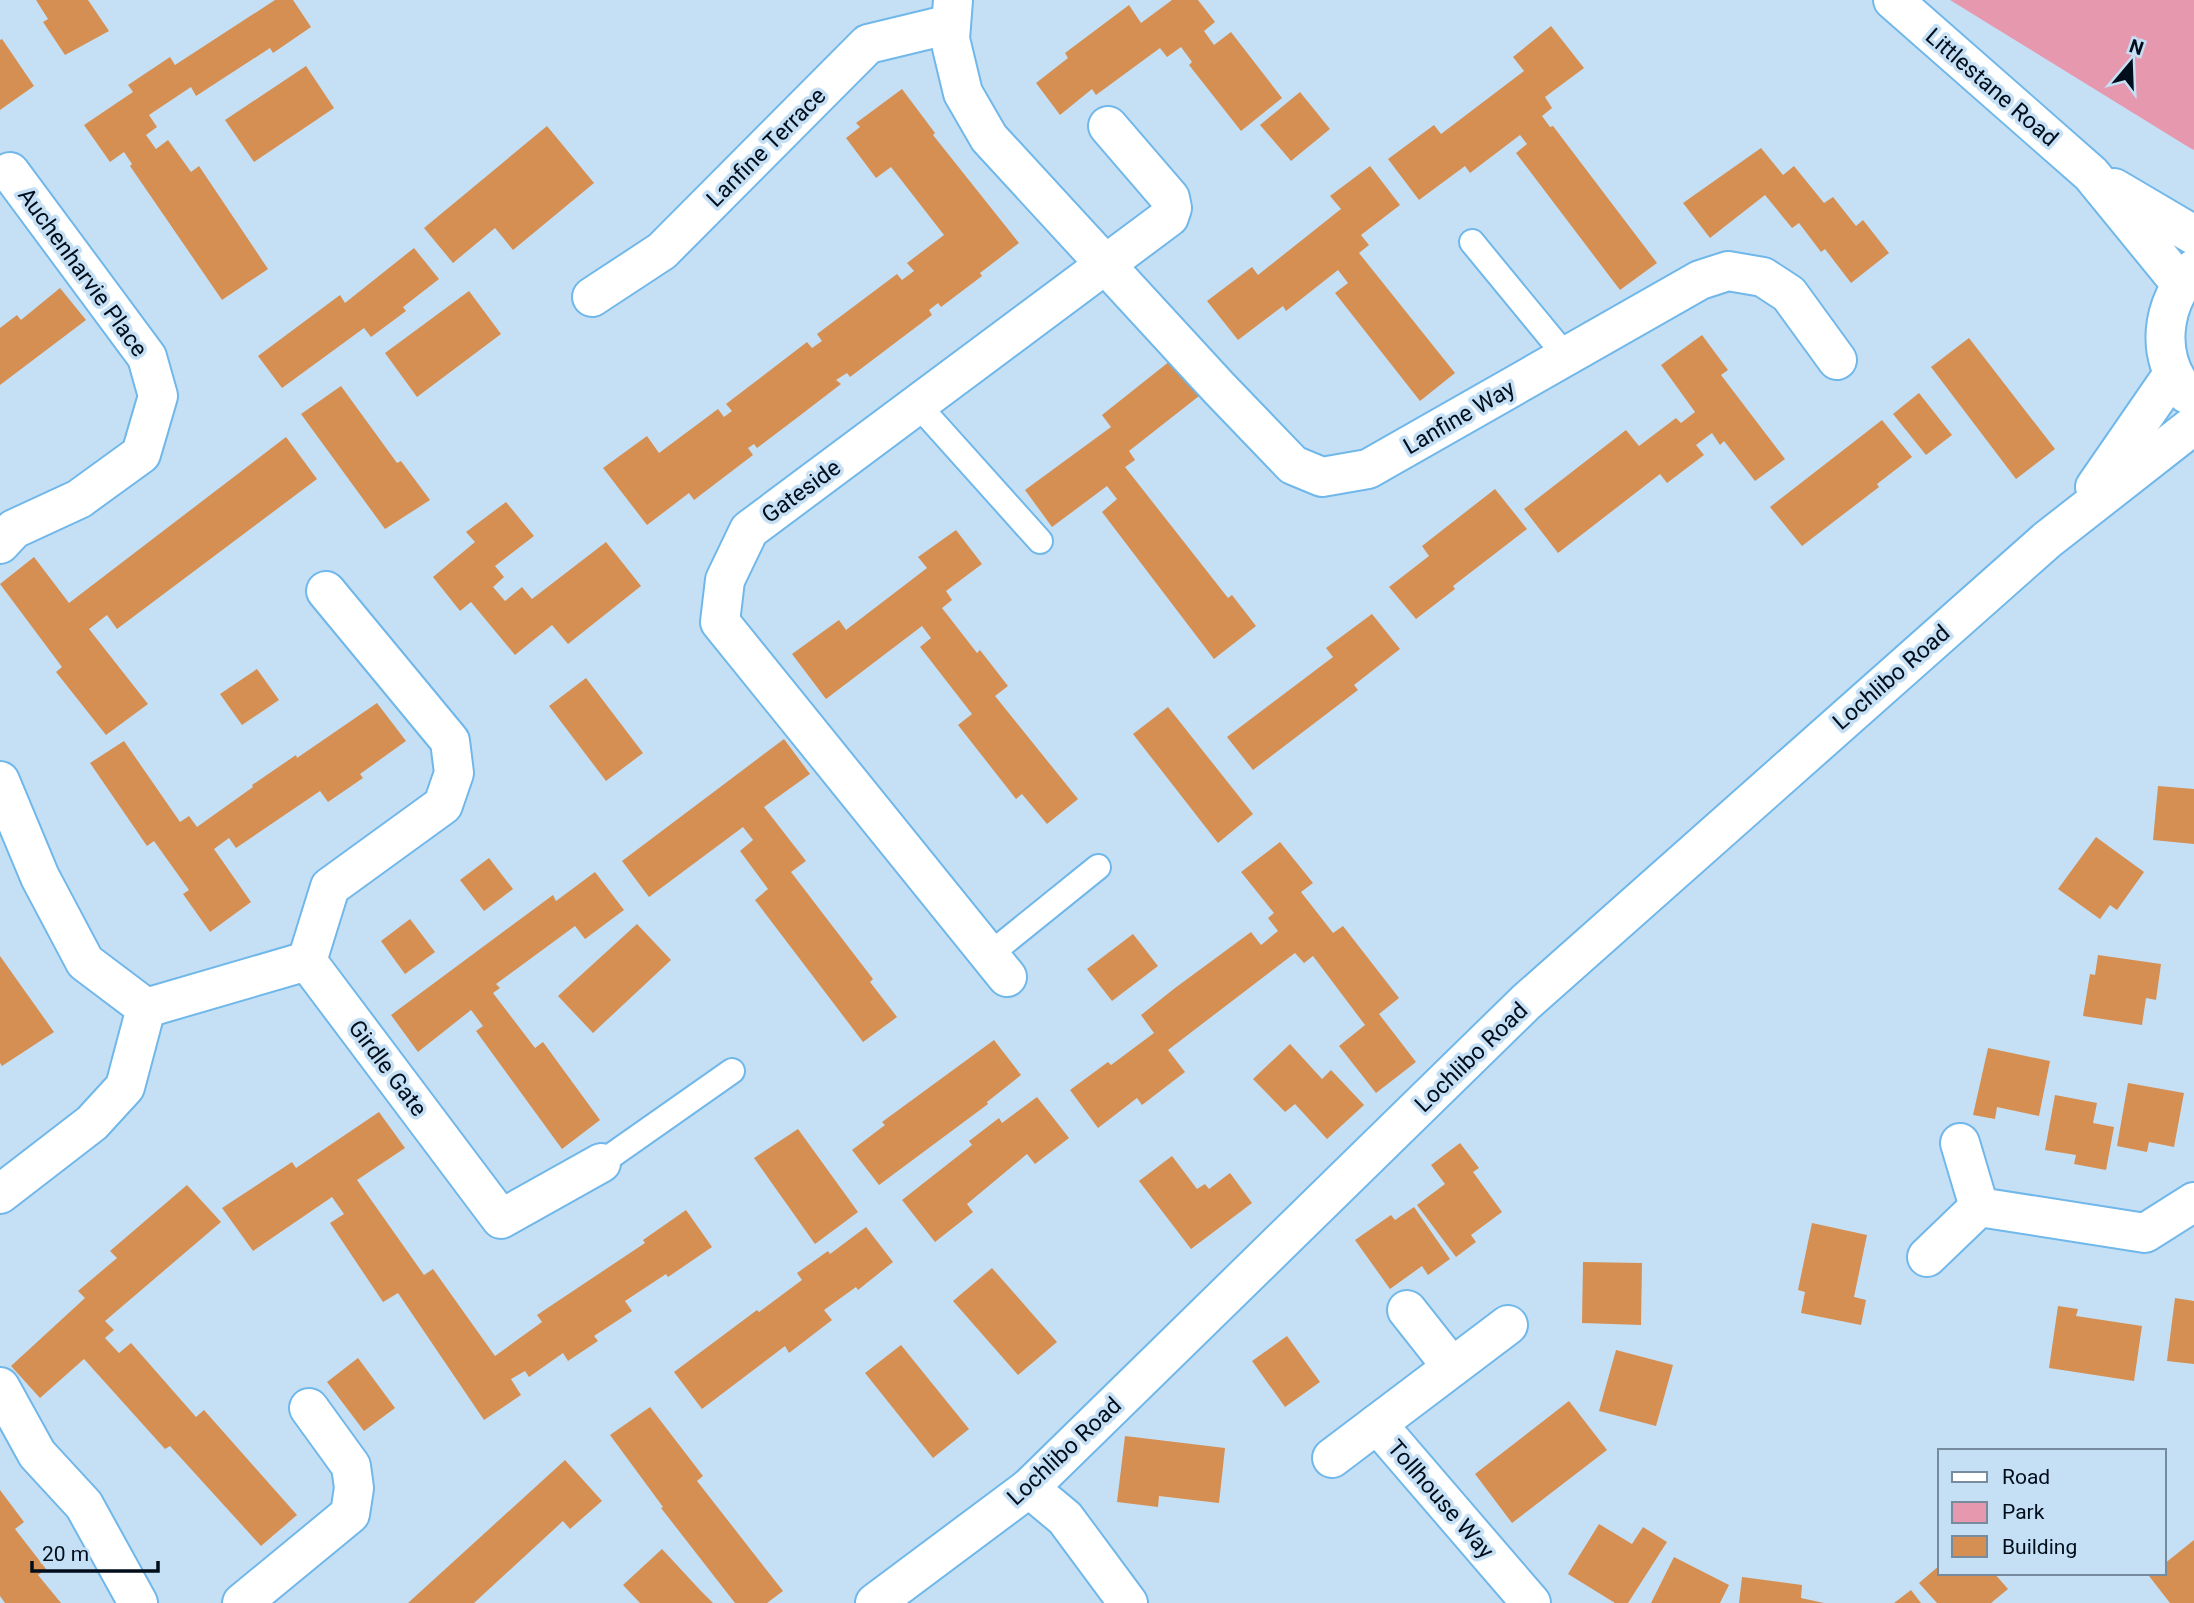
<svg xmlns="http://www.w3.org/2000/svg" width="2194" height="1603" viewBox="0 0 2194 1603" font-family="Roboto,sans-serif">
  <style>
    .green { fill: #e698af }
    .building { fill: #d58f52 }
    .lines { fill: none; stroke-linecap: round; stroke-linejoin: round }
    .service-casing { stroke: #70b7ea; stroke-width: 28 }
    .minor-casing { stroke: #70b7ea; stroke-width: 42 }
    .tertiary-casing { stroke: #70b7ea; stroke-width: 42 }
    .service { stroke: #fff; stroke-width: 24 }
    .minor { stroke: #fff; stroke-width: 38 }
    .tertiary { stroke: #fff; stroke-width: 38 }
    .labels { text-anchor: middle; stroke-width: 7; stroke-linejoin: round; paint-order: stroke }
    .street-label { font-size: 23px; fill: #000d1b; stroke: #c5e0f5 }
  </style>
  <rect width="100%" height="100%" fill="#c5e0f5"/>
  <!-- green -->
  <path class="green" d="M1950,0h244v150l-4,-2z"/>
  <!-- building -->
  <g class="building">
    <path d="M36,0h52l21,31 -44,24 -22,-33 5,-3z"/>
    <path d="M275,0h18l18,27 -38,26 -3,-5 -74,48 -5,-9 -42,28 8,12 -11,8 10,14 12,-9 23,32 8,-6 69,103 -46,31 -92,-134 2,-2 -8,-12 -14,10 -26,-37 49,-33 -5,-7 42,-28 5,8z"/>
    <path d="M1172,0h26l17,22 -11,9 10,14 17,-13 51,66 -41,33 -52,-66 3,-3 -11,-15 -14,10 -7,-9 -64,47 -4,-6 -32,26 -24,-32 32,-25 -3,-5 64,-48 12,18z"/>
    <path d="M1551,26l33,42 -39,29 7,11 -10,8 8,11 3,-1 104,137 -37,27 -104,-137 11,-9 -7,-9 -50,38 -5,-7 -46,34 -31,-41 46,-34 7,9 83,-63 -11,-14z"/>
    <path d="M2,39l32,47 -34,24v-70z"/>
    <path d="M306,66l28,42 -80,54 -29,-42z"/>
    <path d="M902,89l33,44 -2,2 86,108 -39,30 2,3 -41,31 -3,-4 -9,7 3,5 -82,62 -3,-4 -11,7 5,4 -43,33 -41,31 -3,-4 -6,4 5,7 -59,45 -5,-7 -42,32 -44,-57 44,-32 12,17 59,-44 6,8 8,-6 -6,-7 81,-62 5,6 10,-7 -5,-7 80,-60 5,6 12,-9 -7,-8 37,-28 -53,-68 -15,11 -30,-40 14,-11 -4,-4z"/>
    <path d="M1300,92l30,37 -39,32 -31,-36z"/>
    <path d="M547,126l47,57 -81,67 -18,-22 -42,35 -29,-35z"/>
    <path d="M1761,148l22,27 11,-9 30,37 9,-6 23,29 7,-6 26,33 -38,30 -26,-34 -4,3 -22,-29 -7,5 -27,-33 -55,43 -27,-35z"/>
    <path d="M1370,166l30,39 -39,30 8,10 -10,8 96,120 -35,28 -85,-108 13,-10 -10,-13 -52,41 -3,-5 -45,34 -31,-39 45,-34 6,8 83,-66 -11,-13z"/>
    <path d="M414,248l25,31 -36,28 3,4 -35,26 -7,-9 -82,60 -24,-32 82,-61 5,8z"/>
    <path d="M60,288l26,32 -86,65v-57l17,-13 4,5z"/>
    <path d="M469,291l32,43 -84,63 -32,-44z"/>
    <path d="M1702,335l26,35 -7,5 64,84 -30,22 -31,-40 -4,4 -8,-12 -16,12 8,10 -37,28 -7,-9 -102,79 -34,-44 102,-79 13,16 37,-28 5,5 14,-11 -34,-47z"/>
    <path d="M1969,338l86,111 -39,30 -85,-112z"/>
    <path d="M1170,361l29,35 -70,55 6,9 -10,7 103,131 4,-3 24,31 -42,33 -112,-147 15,-13 -10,-13 -55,41 -27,-37 86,-63 -9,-12z"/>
    <path d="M341,386l56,77 4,-2 29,39 -45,29 -84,-115z"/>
    <path d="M1919,393l33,42 -26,20 -33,-41z"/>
    <path d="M1882,420l30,37 -35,27 2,3 -77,59 -32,-39z"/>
    <path d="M286,437l31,42 -200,150 -10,-14 -18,14 59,75 -42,31 -50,-63 6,-5 -62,-83 34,-27 35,46z"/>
    <path d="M1495,489l32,40 -74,57 2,3 -39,30 -27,-32 40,-31 -7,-10z"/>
    <path d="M506,502l28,34 -39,30 9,11 -11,10 12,14 17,-14 10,12 74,-57 35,44 -73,58 -16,-19 -37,30 -44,-53 -11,9 -27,-34 42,-35 -9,-10z"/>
    <path d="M956,530l26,34 -36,27 6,9 -10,8 35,45 3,-3 28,36 -13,10 83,103 -31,25 -25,-30 -6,5 -58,-74 14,-11 -52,-67 11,-9 -9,-12 -96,73 -34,-45 47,-34 7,10 81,-62 -9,-11z"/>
    <path d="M1372,614l28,35 -46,36 4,5 -105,80 -26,-33 106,-80 -7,-9z"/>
    <path d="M257,669l22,31 -37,25 -22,-31z"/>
    <path d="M586,678l57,75 -37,28 -57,-75z"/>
    <path d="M377,703l29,38 -46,33 3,4 -35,24 -8,-11 -84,57 -7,-10 -15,11 37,53 -41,30 -27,-38 6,-4 -35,-49 -7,5 -57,-83 34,-22 56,81 9,-6 8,11 56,-40 -1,-2 44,-30 1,3z"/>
    <path d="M1168,707l85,107 -35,29 -85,-109z"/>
    <path d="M784,739l26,35 -46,33 42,54 -15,11 82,107 -3,3 27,35 -34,25 -108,-142 13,-11 -28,-38 13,-11 -10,-13 -94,70 -27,-36z"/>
    <path d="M2158,786l36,3v55l-41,-4z"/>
    <path d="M2096,837l48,35 -27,38 -7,-5 -10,14 -42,-30z"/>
    <path d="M1280,842l33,41 -12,9 32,41 10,-7 56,72 -20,16 37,48 -40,31 -37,-47 26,-21 -52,-69 -9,7 -9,-10 -127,97 17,22 -43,33 -5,-7 -39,30 -28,-38 38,-28 3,3 43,-32 -13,-18 34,-27 76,-56 10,13 17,-14 -10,-13 6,-5 -33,-41z"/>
    <path d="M489,858l24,31 -29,22 -24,-31z"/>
    <path d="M595,872l29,38 -39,29 -10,-13 -79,58 4,4 -7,5 42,55 8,-6 57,78 -38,29 -86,-118 7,-5 -12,-16 -53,42 -27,-37 162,-120 3,6z"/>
    <path d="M410,919l25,33 -30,22 -24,-33z"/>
    <path d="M637,924l34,36 -78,73 -35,-37z"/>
    <path d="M1133,934l25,32 -46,35 -25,-32z"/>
    <path d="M2098,955l63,9 -5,36 -10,-2 -4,27 -59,-9 7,-42 5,1z"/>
    <path d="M0,956l54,76 -52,34 -2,-3z"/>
    <path d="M994,1040l27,35 -34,27 1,2 -109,81 -27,-35 33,-25 -3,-3z"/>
    <path d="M1290,1044l32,35 9,-9 33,35 -37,34 -32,-35 -10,8 -32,-33z"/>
    <path d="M1988,1048l62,13 -11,55 -42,-9 -2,12 -22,-4z"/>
    <path d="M2128,1083l56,10 -10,54 -25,-5 -2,10 -30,-6z"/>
    <path d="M2055,1095l42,8 -4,20 21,4 -8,43 -32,-6 2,-9 -31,-5z"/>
    <path d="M1037,1097l32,41 -34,26 -8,-10 -60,50 6,8 -38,30 -33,-42 70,-55 -3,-4 30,-23 3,5z"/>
    <path d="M379,1112l26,36 -48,32 67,95 9,-6 62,87 47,-34 -5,-7 108,-72 -2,-3 43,-30 26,37 -44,30 -2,-3 -41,27 7,10 -38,25 4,5 -30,20 -5,-8 -34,24 -4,-6 -14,8 10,16 -37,25 -86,-127 -15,9 -53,-79 14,-9 -12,-17 -79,54 -31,-43 70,-46 4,6z"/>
    <path d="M798,1129l60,83 -43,32 -61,-86z"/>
    <path d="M1460,1143l19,25 -6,4 29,40 -31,23 5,7 -20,15 -39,-52 28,-21 -14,-19z"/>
    <path d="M1172,1156l25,33 8,-5 4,5 21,-16 22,30 -61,46 -52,-68z"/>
    <path d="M187,1185l34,37 -116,99 9,9 -9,8 14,15 12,-10 65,74 8,-7 93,105 -36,31 -91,-100 -5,3 -81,-90 -44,39 -29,-32 74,-68 -7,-7 39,-33 -7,-7z"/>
    <path d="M1414,1207l36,52 -22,16 -6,-9 -32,23 -35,-49 36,-25 4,5z"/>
    <path d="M1812,1223l55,12 -13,62 12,3 -5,25 -60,-12 4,-21 -7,-2z"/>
    <path d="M866,1227l27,35 -35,28 -2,-3 -32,23 8,10 -43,33 -4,-7 -83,63 -28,-37 83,-62 2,2 43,-32 -5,-7 31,-22 2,3z"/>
    <path d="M1583,1262l59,1 -1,62 -59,-2z"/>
    <path d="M992,1268l65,74 -39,33 -65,-74z"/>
    <path d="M2175,1298l19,3v63l-27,-3z"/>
    <path d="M2058,1306l20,3 -2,7 66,10 -8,55 -85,-13z"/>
    <path d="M1287,1336l33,46 -35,25 -33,-46z"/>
    <path d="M901,1345l68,84 -36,29 -68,-85z"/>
    <path d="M1616,1350l57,15 -17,61 -57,-15z"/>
    <path d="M358,1358l37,50 -31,23 -37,-49z"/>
    <path d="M1569,1401l38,49 -95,73 -37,-49z"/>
    <path d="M650,1407l53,69 -6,5 86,110 -16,12h-32l-74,-95 2,-1 -53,-72z"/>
    <path d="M1125,1436l100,12 -6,55 -60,-7 -1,11 -41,-5z"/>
    <path d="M565,1460l37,41 -32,28 -7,-8 -89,82h-66z"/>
    <path d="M0,1490l24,32 -9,7 31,40 -8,6 23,28h-56l-5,-7z"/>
    <path d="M1599,1524l33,20 11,-17 24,15 -39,61h-13l-47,-29z"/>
    <path d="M2194,1540v63h-24l-21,-27 3,-3h12v-9z"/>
    <path d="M662,1549l38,41 13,13h-73l-17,-18z"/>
    <path d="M1674,1557l55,28 -9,18h-69z"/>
    <path d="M1940,1565v8h54l14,16 -17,14h-54l-18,-20z"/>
    <path d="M1742,1577l60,8 -1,13 23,5h-85z"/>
    <path d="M1911,1590l10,13h-27z"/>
  </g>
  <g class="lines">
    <defs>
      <g id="service">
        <path d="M1472,242l93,113"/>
        <path d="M918,405l122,136"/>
        <path d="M989,955l109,-88"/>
        <path d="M601,1163l131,-92"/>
      </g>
      <g id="minor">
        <path d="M953,0l-3,39 13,54 26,45 230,250 74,77 29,12 46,-8 332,-189 28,-9 35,6 26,17 48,66"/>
        <path d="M592,297l70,-46 206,-207 83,-20"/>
        <path d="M0,544l14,-15 65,-30 62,-45 17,-58 -11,-39 -137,-185"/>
        <path d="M0,781l40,96 45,85 61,46"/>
        <path d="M307,961l23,-74 113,-82 11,-32 -4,-32 -124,-150"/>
        <path d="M1007,977l-287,-355 5,-42 24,-50 420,-313 3,-9 -2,-10 -62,-72"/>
        <path d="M146,1008l161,-47 194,258 100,-56"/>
        <path d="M1960,1143l19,64 166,26 49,-31"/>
        <path d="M0,1194l92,-71 33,-36 21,-79"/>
        <path d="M1927,1257l52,-50"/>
        <path d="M1407,1310l45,57"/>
        <path d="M1508,1325l-131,99 154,179"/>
        <path d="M0,1387l37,67 47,51 54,98"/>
        <path d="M1332,1458l45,-34"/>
        <path d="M242,1603l108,-89 4,-26 -3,-22 -42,-58"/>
      </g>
      <g id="tertiary">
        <path d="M1893,0l198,174 89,109"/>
        <path d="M2114,188l80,47"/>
        <path d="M2187,394c-33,-37 -26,-91 7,-125"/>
        <path d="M2095,487l78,-113"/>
        <path d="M1029,1488l36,30 63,85"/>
        <path d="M875,1603l154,-115 497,-486 521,-462 147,-115"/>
      </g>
    </defs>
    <!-- service casing -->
    <use href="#service" class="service-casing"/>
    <!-- minor casing -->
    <use href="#minor" class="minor-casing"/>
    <!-- tertiary casing -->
    <use href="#tertiary" class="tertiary-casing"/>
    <!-- service -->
    <use href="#service" class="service"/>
    <!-- minor -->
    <use href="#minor" class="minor"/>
    <!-- tertiary -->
    <use href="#tertiary" class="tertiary"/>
  </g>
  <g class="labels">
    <!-- street labels -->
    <g class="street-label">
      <text transform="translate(1992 87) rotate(41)" y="8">Littlestane Road</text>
      <text transform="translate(766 147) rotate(-45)" y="8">Lanfine Terrace</text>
      <text transform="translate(83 272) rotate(54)" y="8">Auchenharvie Place</text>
      <text transform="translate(1459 417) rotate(-30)" y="8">Lanfine Way</text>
      <text transform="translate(801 491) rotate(-36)" y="8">Gateside</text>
      <text transform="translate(1891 677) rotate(-41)" y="8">Lochlibo Road</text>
      <text transform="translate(1471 1057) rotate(-44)" y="8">Lochlibo Road</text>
      <text transform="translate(388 1068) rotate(53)" y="8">Girdle Gate</text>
      <text transform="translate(1064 1451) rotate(-43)" y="8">Lochlibo Road</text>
      <text transform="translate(1441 1499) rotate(49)" y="8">Tollhouse Way</text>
    </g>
  </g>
  <!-- legend -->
  <rect x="1938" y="1449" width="228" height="126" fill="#c5e0f5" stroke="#768c9e" stroke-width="2"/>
  <rect x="1952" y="1472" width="35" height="10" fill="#ffffff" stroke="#768c9e" stroke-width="2"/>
  <text x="2002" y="1484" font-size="21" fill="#000d1b">Road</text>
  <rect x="1952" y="1502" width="35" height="21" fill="#e698af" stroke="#768c9e" stroke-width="2"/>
  <text x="2002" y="1519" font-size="21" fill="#000d1b">Park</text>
  <rect x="1952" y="1536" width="35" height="21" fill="#d58f52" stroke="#768c9e" stroke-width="2"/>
  <text x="2002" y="1554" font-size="21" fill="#000d1b">Building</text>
  <!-- north arrow -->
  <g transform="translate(2131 63) rotate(19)" stroke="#c5e0f5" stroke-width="5" paint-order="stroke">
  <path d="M0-5L12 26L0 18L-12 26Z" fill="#000d1b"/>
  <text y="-10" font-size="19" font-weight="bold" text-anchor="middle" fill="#000d1b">N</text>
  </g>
  <!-- scale -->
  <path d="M32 1561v10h126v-10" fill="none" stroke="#000d1b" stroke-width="3.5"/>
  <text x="42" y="1561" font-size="21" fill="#000d1b" stroke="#c5e0f5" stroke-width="5" paint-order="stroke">20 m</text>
</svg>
